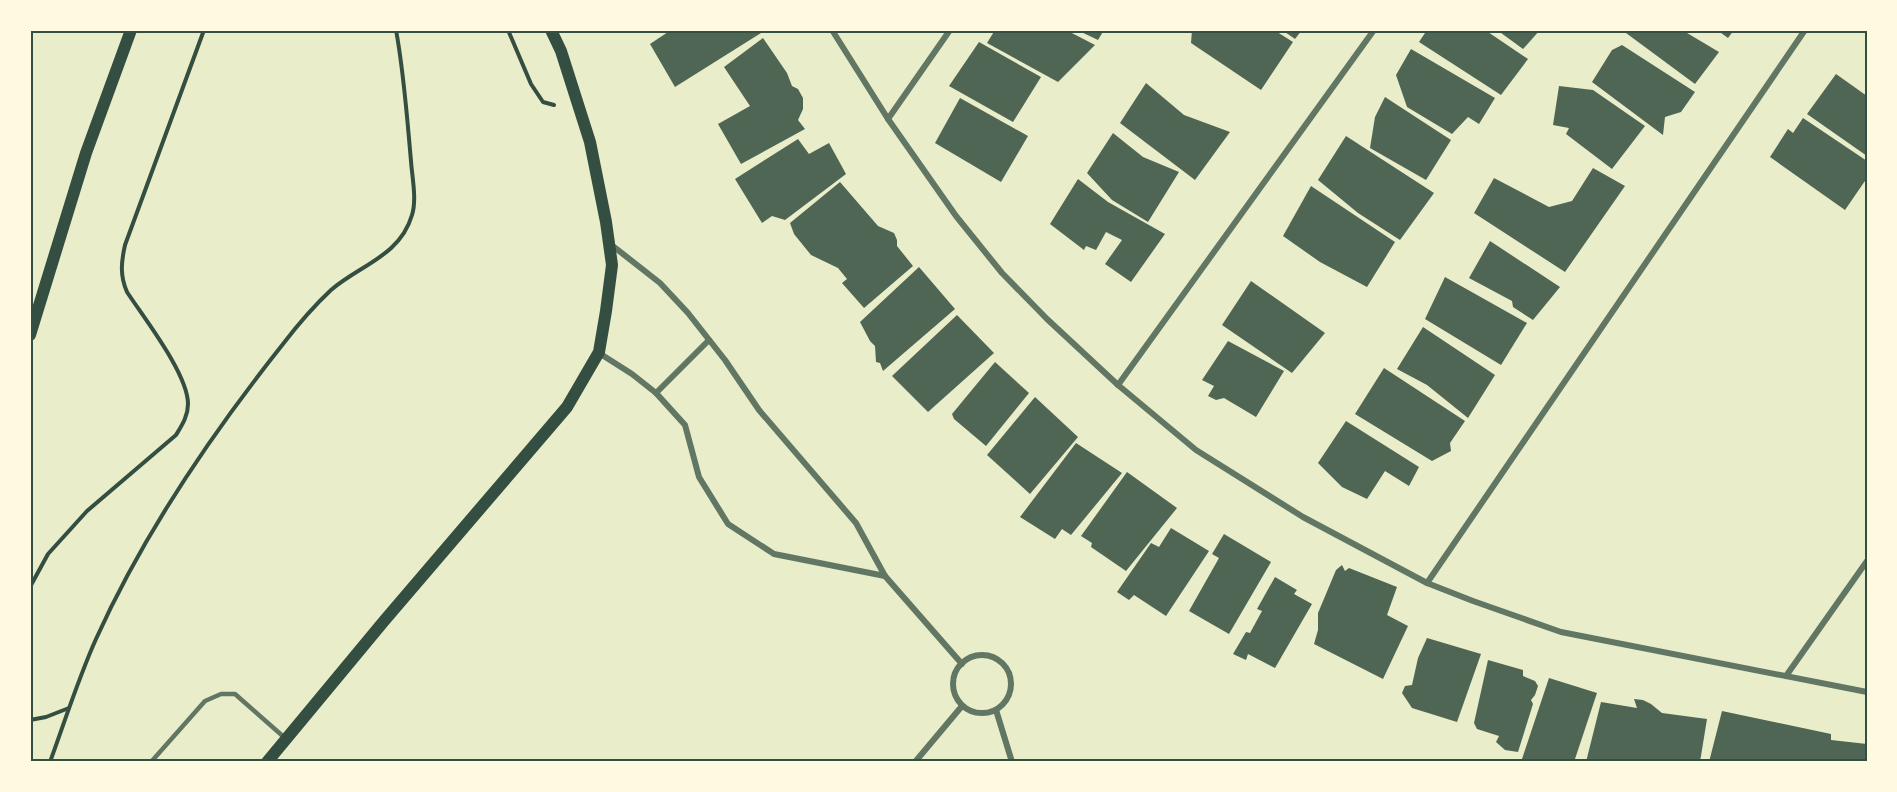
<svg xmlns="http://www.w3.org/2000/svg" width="1897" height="792" viewBox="0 0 1897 792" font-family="Barlow,sans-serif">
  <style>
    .building { fill: #4f6655 }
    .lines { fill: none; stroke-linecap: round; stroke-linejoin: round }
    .path { stroke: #344e41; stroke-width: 4 }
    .service { stroke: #617663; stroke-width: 4.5 }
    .minor { stroke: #617663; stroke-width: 6 }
    .secondary { stroke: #344e41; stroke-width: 12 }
    .neatline { fill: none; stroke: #344e41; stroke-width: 2 }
  </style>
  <rect width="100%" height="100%" fill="#e9edc9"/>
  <!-- building -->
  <g class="building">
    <path d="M671,30h87l3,3 -86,54 -25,-43z"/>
    <path d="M995,30h71l29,15 -37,37 -71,-39z"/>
    <path d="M1077,30h27l-6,10z"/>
    <path d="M1192,30h82l19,12 -32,48 -70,-47z"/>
    <path d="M1282,30h20l-7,9z"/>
    <path d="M1427,30h58l43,29 -27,36 -82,-53z"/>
    <path d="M1497,30h43l-17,19z"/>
    <path d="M1628,30h54l37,22 -24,32 -69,-51z"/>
    <path d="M1717,30h17l-6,8z"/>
    <path d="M763,38l24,35 5,13 6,3 5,9v11l-5,11 7,9 -64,35 -23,-40 32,-18 -26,-39z"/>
    <path d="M979,42l62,35 -28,45 -64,-36z"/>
    <path d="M1622,45l73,47 -14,20 -16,5 -2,18 -71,-53 20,-32z"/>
    <path d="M1411,49l84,49 -16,26 -11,-7 -16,17 -45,-27 -11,-32z"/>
    <path d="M1836,74l31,22v60l-60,-42z"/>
    <path d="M1146,83l38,32 46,17 -35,48 -75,-57z"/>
    <path d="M1559,86l34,4 52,36 -33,43 -46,-35 3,-6 -16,-3z"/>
    <path d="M1385,97l66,43 -25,40 -56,-32 5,-31z"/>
    <path d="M960,98l68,38 -27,46 -66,-39z"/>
    <path d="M1803,118l64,43v17l-22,32 -75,-53 18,-28 5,4z"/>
    <path d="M1113,133l30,24 36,15 -31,50 -36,-22 -25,-27z"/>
    <path d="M1346,136l88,57 -34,47 -42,-27 -40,-33z"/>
    <path d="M798,139l11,15 20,-11 17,31 -61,46 -13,-4 -10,7 -27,-44z"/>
    <path d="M1593,168l32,18 -60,86 -91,-59 20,-35 55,29 23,-6z"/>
    <path d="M1078,179l30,23 57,32 -34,48 -26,-18 17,-24 -16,-8 -10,18 -10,-4 -2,4 -34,-26z"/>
    <path d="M840,182l38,44 16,7 3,7v6l16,20 -49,42 -22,-25 5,-4 -9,-11 -27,-13 -17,-21 -4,-11z"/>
    <path d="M1311,186l84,56 -28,45 -47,-25 -37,-26z"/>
    <path d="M1490,241l70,46 -27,33 -20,-13 -1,-6 -43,-23z"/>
    <path d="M919,267l36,42 -72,62 -3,-8 -4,-1 -1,-16 -5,-5 -10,-19z"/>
    <path d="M1445,277l82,46 -26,42 -76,-46z"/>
    <path d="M1251,281l74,52 -33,40 -70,-48z"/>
    <path d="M957,315l37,38 -66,59 -36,-36z"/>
    <path d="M1423,327l72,48 -27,43 -41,-33 -30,-16z"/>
    <path d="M1228,341l56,30 -28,46 -32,-19 -8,2 -8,-4 6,-10 -12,-6z"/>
    <path d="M995,362l34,31 -43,53 -32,-27 -2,-5z"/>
    <path d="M1384,368l81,53 -15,22 1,8 -19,10 -77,-47z"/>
    <path d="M1035,397l43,40 -48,57 -43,-39z"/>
    <path d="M1346,421l73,46 -10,19 -24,-15 -18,28 -25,-12 -24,-24z"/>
    <path d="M1076,443l46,30 -51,62 -9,-6 -7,10 -35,-22z"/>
    <path d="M1127,472l50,36 -51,63 -35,-24 1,-4 -11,-7z"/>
    <path d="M1171,528l38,23 -43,65 -32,-21 -5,5 -12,-8 34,-49 8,4z"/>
    <path d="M1224,534l47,28 -42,72 -40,-23 30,-53 -7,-4z"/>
    <path d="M1342,565l3,6 4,-3 48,19 -10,28 21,11 -25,53 -69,-35 4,-14v-17l18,-43z"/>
    <path d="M1275,577l22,13 -3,4 18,10 -37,64 -27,-14 -2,6 -13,-6 13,-22 4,1 12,-22 -5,-2z"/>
    <path d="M1427,638l54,16 -24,68 -45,-14 -10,-15 3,-7 7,-1 6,-27z"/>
    <path d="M1488,660l35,10v6l12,5 3,5 -3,9 -4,5 2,4 -15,48 -13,-2 -9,-8 3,-6 -22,-7 -3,-6z"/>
    <path d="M1549,678l48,15 -23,69h-53z"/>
    <path d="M1634,699l9,1 8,4 11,9 45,6 -7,43h-114l15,-60 36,6z"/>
    <path d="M1722,711l109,23v6l36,4v18h-158z"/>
  </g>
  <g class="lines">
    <!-- path -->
    <g class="path">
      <path d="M508,30l23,54 12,18 11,3"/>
      <path d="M30,587l18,-33 39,-43 89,-76c6,-10 12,-19 12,-31 0,-30 -44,-86 -61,-112 -7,-16 -6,-29 -2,-47l79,-215"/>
      <path d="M30,720l16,-3 23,-9"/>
      <path d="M50,762c15,-41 28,-83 46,-123 46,-102 117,-207 187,-295 13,-17 32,-39 48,-54 29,-25 69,-34 81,-75 5,-16 0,-38 -1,-54 -4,-44 -7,-88 -15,-131"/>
    </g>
    <!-- service -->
    <path class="service" d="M151,762l54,-61 16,-7h14l50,44"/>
    <!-- minor -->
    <g class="minor">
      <path d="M832,30l56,89 68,97 46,57 45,46 71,66 78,65 107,67 124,66 46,18 88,31 306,60"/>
      <path d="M888,119l62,-89"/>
      <path d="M609,243l51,40 28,30 37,47 34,50 97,113 29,53 77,88"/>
      <path d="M599,353l33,21 24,19 29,32 14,52 29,47 46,30 111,22"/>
      <path d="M1118,385l256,-355"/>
      <path d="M656,393l53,-53"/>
      <path d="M1427,583l378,-553"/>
      <circle cx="982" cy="684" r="29"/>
      <path d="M1786,676l81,-115"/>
      <path d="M996,710l16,52"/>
      <path d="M915,762l47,-56"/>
    </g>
    <!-- secondary -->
    <g class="secondary">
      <path d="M30,335l56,-182 45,-123"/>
      <path d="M267,762l117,-141 183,-214 32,-55 7,-41 6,-46 -6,-43 -16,-80 -29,-91 -10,-21"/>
    </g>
  </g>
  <!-- border -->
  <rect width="1897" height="792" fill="none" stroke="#fefae0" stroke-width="63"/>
  <rect x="32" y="32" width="1834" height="728" class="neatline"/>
</svg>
